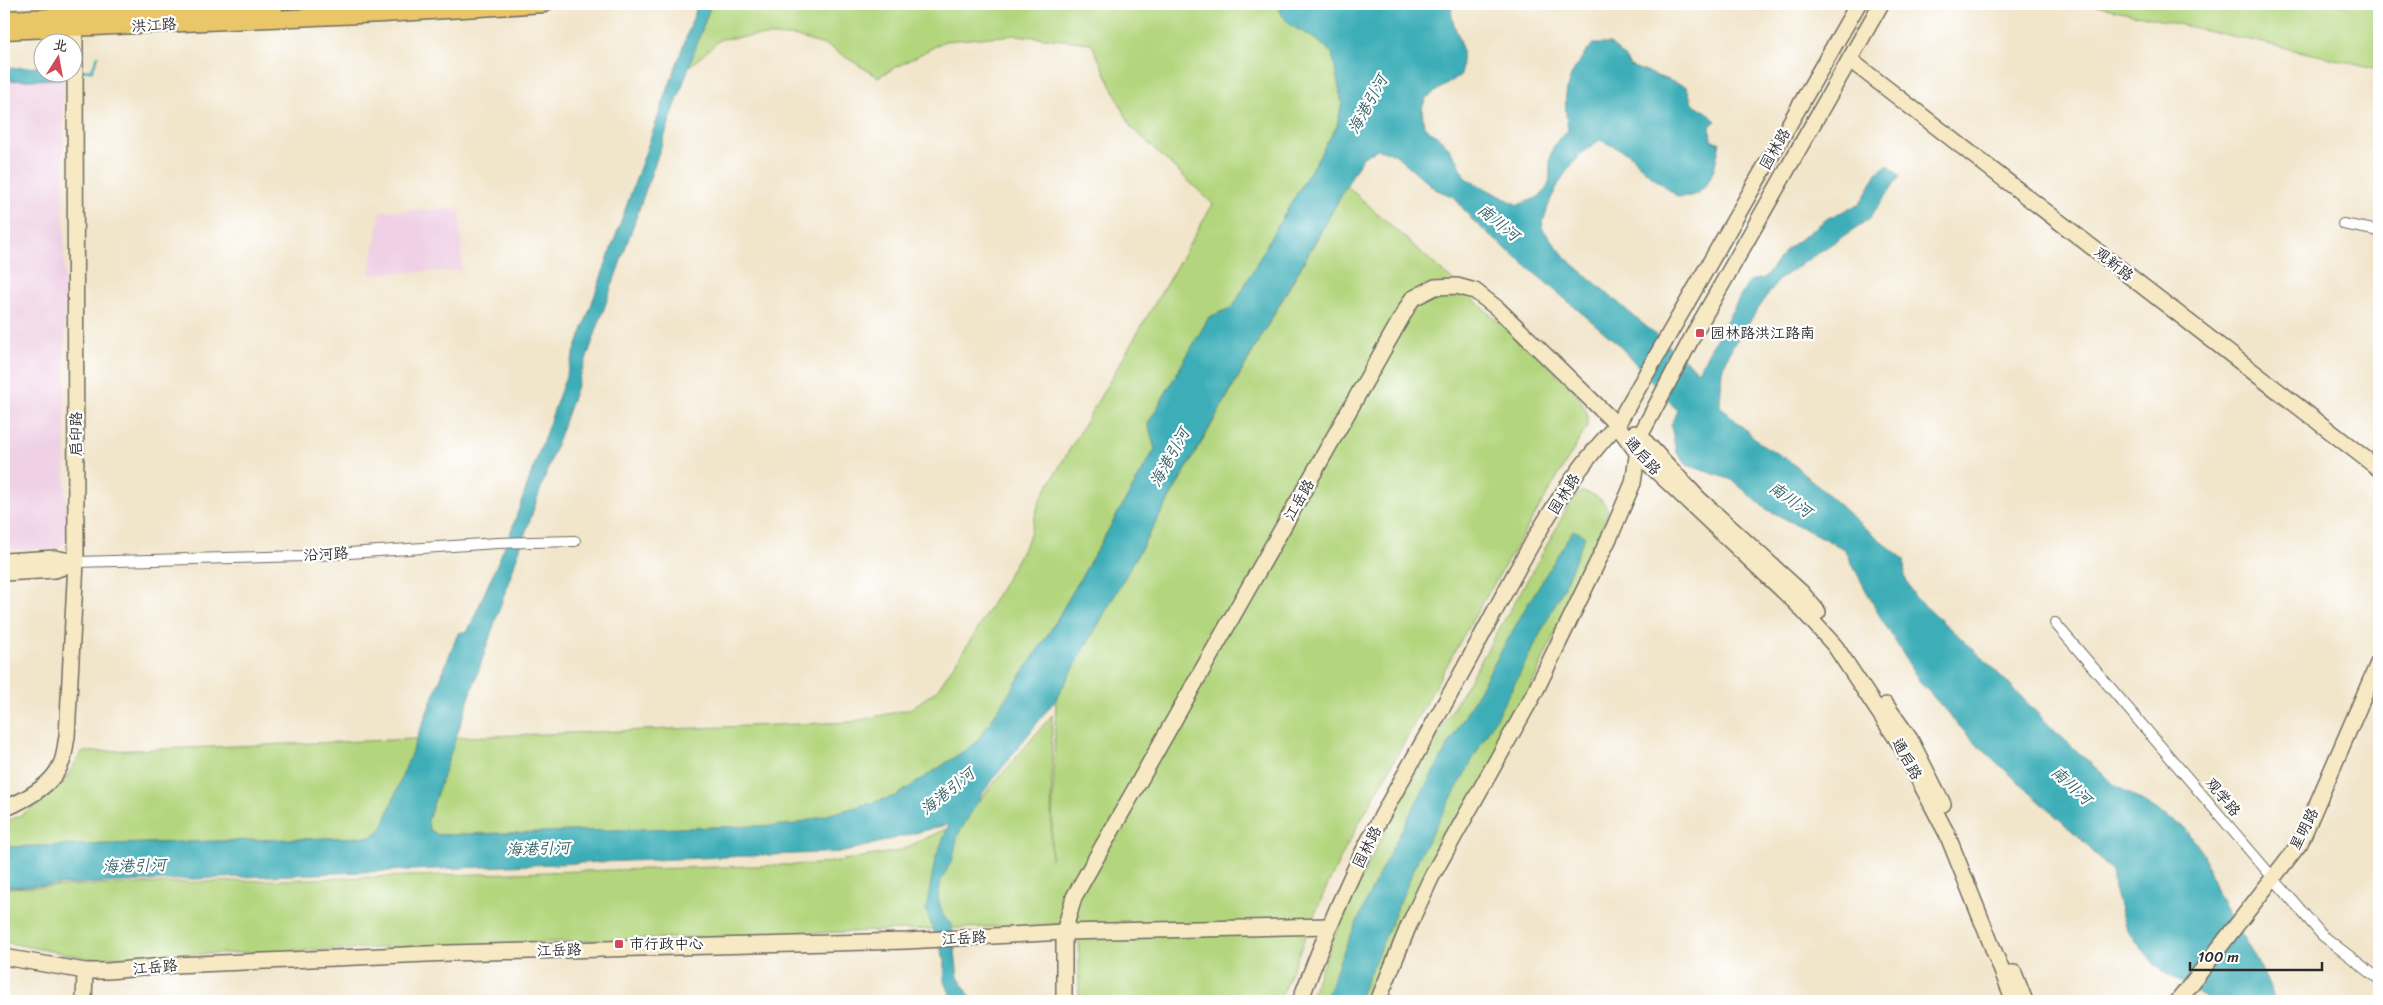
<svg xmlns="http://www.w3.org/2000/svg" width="2383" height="1005" viewBox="0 0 2383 1005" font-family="Sriracha,'LXGW WenKai TC',sans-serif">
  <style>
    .built { fill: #efd0e5 }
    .green { fill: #b3d57d; stroke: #6f8054 }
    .water { fill: #3daeb8; stroke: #346c72 }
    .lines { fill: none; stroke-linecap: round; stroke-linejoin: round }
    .stream { stroke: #3daeb8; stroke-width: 2.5 }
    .street-casing { stroke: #706c63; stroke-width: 12 }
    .secondary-casing { stroke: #706c63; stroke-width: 18 }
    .primary-casing { stroke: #706c63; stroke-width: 19 }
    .street { stroke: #fff; stroke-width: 10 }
    .secondary { stroke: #f6e9c3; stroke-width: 15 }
    .primary { stroke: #e9c769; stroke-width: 16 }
    .poi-dot { fill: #d1495b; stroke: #fff; stroke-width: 2 }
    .labels { text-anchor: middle; stroke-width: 4.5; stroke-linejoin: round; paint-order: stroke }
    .street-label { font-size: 15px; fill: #2b2b2b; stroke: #fff }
    .poi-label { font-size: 15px; fill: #2b2b2b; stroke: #fff; text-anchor: start }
    .water-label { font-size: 16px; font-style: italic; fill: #325f63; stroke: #fff }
  </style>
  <rect width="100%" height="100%" fill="#fff"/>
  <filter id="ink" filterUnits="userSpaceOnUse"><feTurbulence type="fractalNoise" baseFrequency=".02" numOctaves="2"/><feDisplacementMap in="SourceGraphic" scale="10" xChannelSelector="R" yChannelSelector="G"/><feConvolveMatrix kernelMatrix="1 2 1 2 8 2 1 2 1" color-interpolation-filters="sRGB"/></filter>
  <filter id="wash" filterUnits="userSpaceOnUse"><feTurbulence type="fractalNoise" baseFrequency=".0096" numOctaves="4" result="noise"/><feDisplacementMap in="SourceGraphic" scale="20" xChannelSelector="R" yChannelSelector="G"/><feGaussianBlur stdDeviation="1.12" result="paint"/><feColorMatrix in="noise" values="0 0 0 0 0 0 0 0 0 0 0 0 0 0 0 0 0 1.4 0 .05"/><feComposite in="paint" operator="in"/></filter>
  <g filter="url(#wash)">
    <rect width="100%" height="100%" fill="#f1e5ca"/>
    <!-- built -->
    <g class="built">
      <path d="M63,79l3,461 -2,4 -9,5 -51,1v-469z"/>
      <path d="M460,209l2,61 -93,4 12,-63z"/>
    </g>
    <!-- green -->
    <g class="green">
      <path d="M711,4h567l4,11 8,9 27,16 15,13 10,50 -5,23 -66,111 -38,70 -24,10 -61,107 7,25 -106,184 -73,110 -80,53 -105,29 -787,22v-25c17,-4 48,-26 59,-40 7,-9 13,-20 19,-30l769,-30 59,-13 27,-19 39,-58 52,-92 12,-40 173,-296 -82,-77 -40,-84 -75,-8 -71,6 -67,36 -50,-31 -35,-10h-39l-33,3 -32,28z"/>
      <path d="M2088,4h291v65z"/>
      <path d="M1347,186l227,203 13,23v15l-121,204 -119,214 -24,50 -44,106h-200v-77l-992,34 -83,-16v-54l815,-24 80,-13 63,-30 90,-106 -1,144 5,-160z"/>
      <path d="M1581,492c11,0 25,8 27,20l-76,173 -159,316h-64c64,-178 175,-335 263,-502z"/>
    </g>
    <!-- water -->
    <g class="water">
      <path d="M698,4h13l-192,547 -91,269 1,9 9,6 353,-10 105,-29 80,-53 73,-110 106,-184 -7,-25 61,-107 24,-10 38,-70 66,-111 5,-23 -10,-50 -15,-13 -27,-15 -8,-10 -4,-11h174c-3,23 8,25 10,46 1,8 -1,17 -1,25l-35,23 -4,11 2,17 20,16 14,19 7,17 53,27c6,-3 16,-5 22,-9 22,-17 -5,-42 28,-65 -6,-42 -2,-55 25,-87h17l13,11 7,11 57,21 5,16 15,9 9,9 -6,5 1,15 9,1c-3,17 -8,46 -26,53 -4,2 -11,1 -16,2l-34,-27 -16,-17 -28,-13c-31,19 -51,54 -58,88l24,30 132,113 51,-90 15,-3 23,-29 41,-31 32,-14 17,-31 11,-9 12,12 -31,43 -90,60 -47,68 -10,23 -2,36 40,37 30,18 75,67 39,31 1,19 10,19 70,63 72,73 57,51 71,44 19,26 14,41 42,71 16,35h-66l-53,-34 -31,-38 -12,-40 -2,-17 -30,-32 -111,-101 -51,-57 -42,-69 -34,-64 -78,-40 -34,-29 -45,-15 -11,-13 -5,-27 6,-15 -60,-67 -144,-122 -19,-24 -19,-8 -40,-35 -18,-5 -15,9 -306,541 -74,95 -24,41 -5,23 -12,23 -3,17 5,17 9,11 6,51 15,24h-19l-10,-20 1,-20 -19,-51 9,-51 14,-35 -105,28 -840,35v-40l367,-10 11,-9 76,-195 10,-2 42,-97z"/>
      <path d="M42,67v5l22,1 -1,6 -59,2v-13z"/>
      <path d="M1573,530l12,6 -22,53 -47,92 -96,174 -62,146h-33l16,-44 38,-83 38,-73 109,-194z"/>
    </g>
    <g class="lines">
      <!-- stream -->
      <path class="stream" d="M81,71l11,-1 6,-14"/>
    </g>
  </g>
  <g filter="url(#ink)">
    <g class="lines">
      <defs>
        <g id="street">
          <path d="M2343,224l36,7"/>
          <path d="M76,562l229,-6 192,-13 78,-2"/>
          <path d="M2055,623l267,312 57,44"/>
        </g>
        <g id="secondary">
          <path d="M1850,60l529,409"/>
          <path d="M1634,433l6,3 58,62 104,95 16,19"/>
          <path d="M4,561l51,-3 21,4"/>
          <path d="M4,573l51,-3 21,-8"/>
          <path d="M1886,705l24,34 33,65"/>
          <path d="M4,809c21,-9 48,-23 57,-45 4,-8 4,-19 6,-27l9,-175 -1,-533"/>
          <path d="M4,957l81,14h23l66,-6 276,-12 457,-12 157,-9 265,-6"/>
          <path d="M2014,973l11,28"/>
          <path d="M84,1001l1,-30"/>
          <path d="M1064,1001v-69l10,-35 338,-598 23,-12 22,-1 18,5 23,18 119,116 21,29 157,148 40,44 65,98 47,90 67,167"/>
          <path d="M1300,1001c19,-50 39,-99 62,-147 32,-64 70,-126 104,-189 43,-79 88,-175 151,-240l241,-421"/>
          <path d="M1378,1001l31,-76 23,-49 103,-184 77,-160 21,-49 7,-47 56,-106 185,-326"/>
          <path d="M2178,1001l122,-158 79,-182"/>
        </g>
        <g id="primary">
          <path d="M4,19l270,-11"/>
          <path d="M4,31l379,-17 161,-10"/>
        </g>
      </defs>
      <!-- street casing -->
      <use href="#street" class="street-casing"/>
      <!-- secondary casing -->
      <use href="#secondary" class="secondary-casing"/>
      <!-- primary casing -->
      <use href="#primary" class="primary-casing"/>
      <!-- street -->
      <use href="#street" class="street"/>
      <!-- secondary -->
      <use href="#secondary" class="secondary"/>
      <!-- primary -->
      <use href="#primary" class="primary"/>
    </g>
  </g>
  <!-- markers -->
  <g class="poi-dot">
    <rect x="1695" y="328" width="10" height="10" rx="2.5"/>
    <rect x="614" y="939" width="10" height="10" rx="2.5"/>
  </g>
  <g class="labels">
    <!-- street labels -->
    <g class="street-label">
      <text transform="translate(154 25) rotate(-3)" y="5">洪江路</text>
      <text transform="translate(1775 149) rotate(-60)" y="5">园林路</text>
      <text transform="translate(2114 264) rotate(38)" y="5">观新路</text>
      <text transform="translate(76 434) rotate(-90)" y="5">启印路</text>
      <text transform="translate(1643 456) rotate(48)" y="5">通启路</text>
      <text transform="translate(1564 494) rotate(-58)" y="5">园林路</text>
      <text transform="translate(1299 500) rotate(-60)" y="5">江岳路</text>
      <text transform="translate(326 554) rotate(-3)" y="5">沿河路</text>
      <text transform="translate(1907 759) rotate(61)" y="5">通启路</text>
      <text transform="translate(2223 797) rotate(50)" y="5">观学路</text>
      <text transform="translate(2304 829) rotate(-63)" y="5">星明路</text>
      <text transform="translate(1367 847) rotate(-63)" y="5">园林路</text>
      <text transform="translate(964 938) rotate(-3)" y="5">江岳路</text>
      <text transform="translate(559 950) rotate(-2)" y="5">江岳路</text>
      <text transform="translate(155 967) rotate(-5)" y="5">江岳路</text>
    </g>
    <!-- poi labels -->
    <g class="poi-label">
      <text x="1710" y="338">园林路洪江路南</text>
      <text x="629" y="949">市行政中心</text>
    </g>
    <!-- water labels -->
    <g class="water-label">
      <text transform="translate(1367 104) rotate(-61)" y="6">海港引河</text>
      <text transform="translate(1499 222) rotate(39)" y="6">南川河</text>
      <text transform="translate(1169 457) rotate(-61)" y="6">海港引河</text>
      <text transform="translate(1791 499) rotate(36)" y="6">南川河</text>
      <text transform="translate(2072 785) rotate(43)" y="6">南川河</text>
      <text transform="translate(947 791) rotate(-39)" y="6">海港引河</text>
      <text transform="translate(538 848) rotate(-2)" y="6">海港引河</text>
      <text transform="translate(134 865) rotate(-2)" y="6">海港引河</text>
    </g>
  </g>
  <!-- margin -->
  <rect width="2383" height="1005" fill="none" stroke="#fff" stroke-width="20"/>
  <!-- north arrow -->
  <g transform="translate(58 58) rotate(11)"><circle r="24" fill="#ffffff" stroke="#aaaaaa"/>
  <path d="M0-4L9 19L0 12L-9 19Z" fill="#d1495b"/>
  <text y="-8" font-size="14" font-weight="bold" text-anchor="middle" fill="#2b2b2b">北</text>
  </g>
  <!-- scale -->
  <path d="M2190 962v8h132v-8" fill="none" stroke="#2b2b2b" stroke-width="2.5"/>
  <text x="2198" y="962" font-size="15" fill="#2b2b2b" stroke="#ffffff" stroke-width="4" paint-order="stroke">100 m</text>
</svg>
